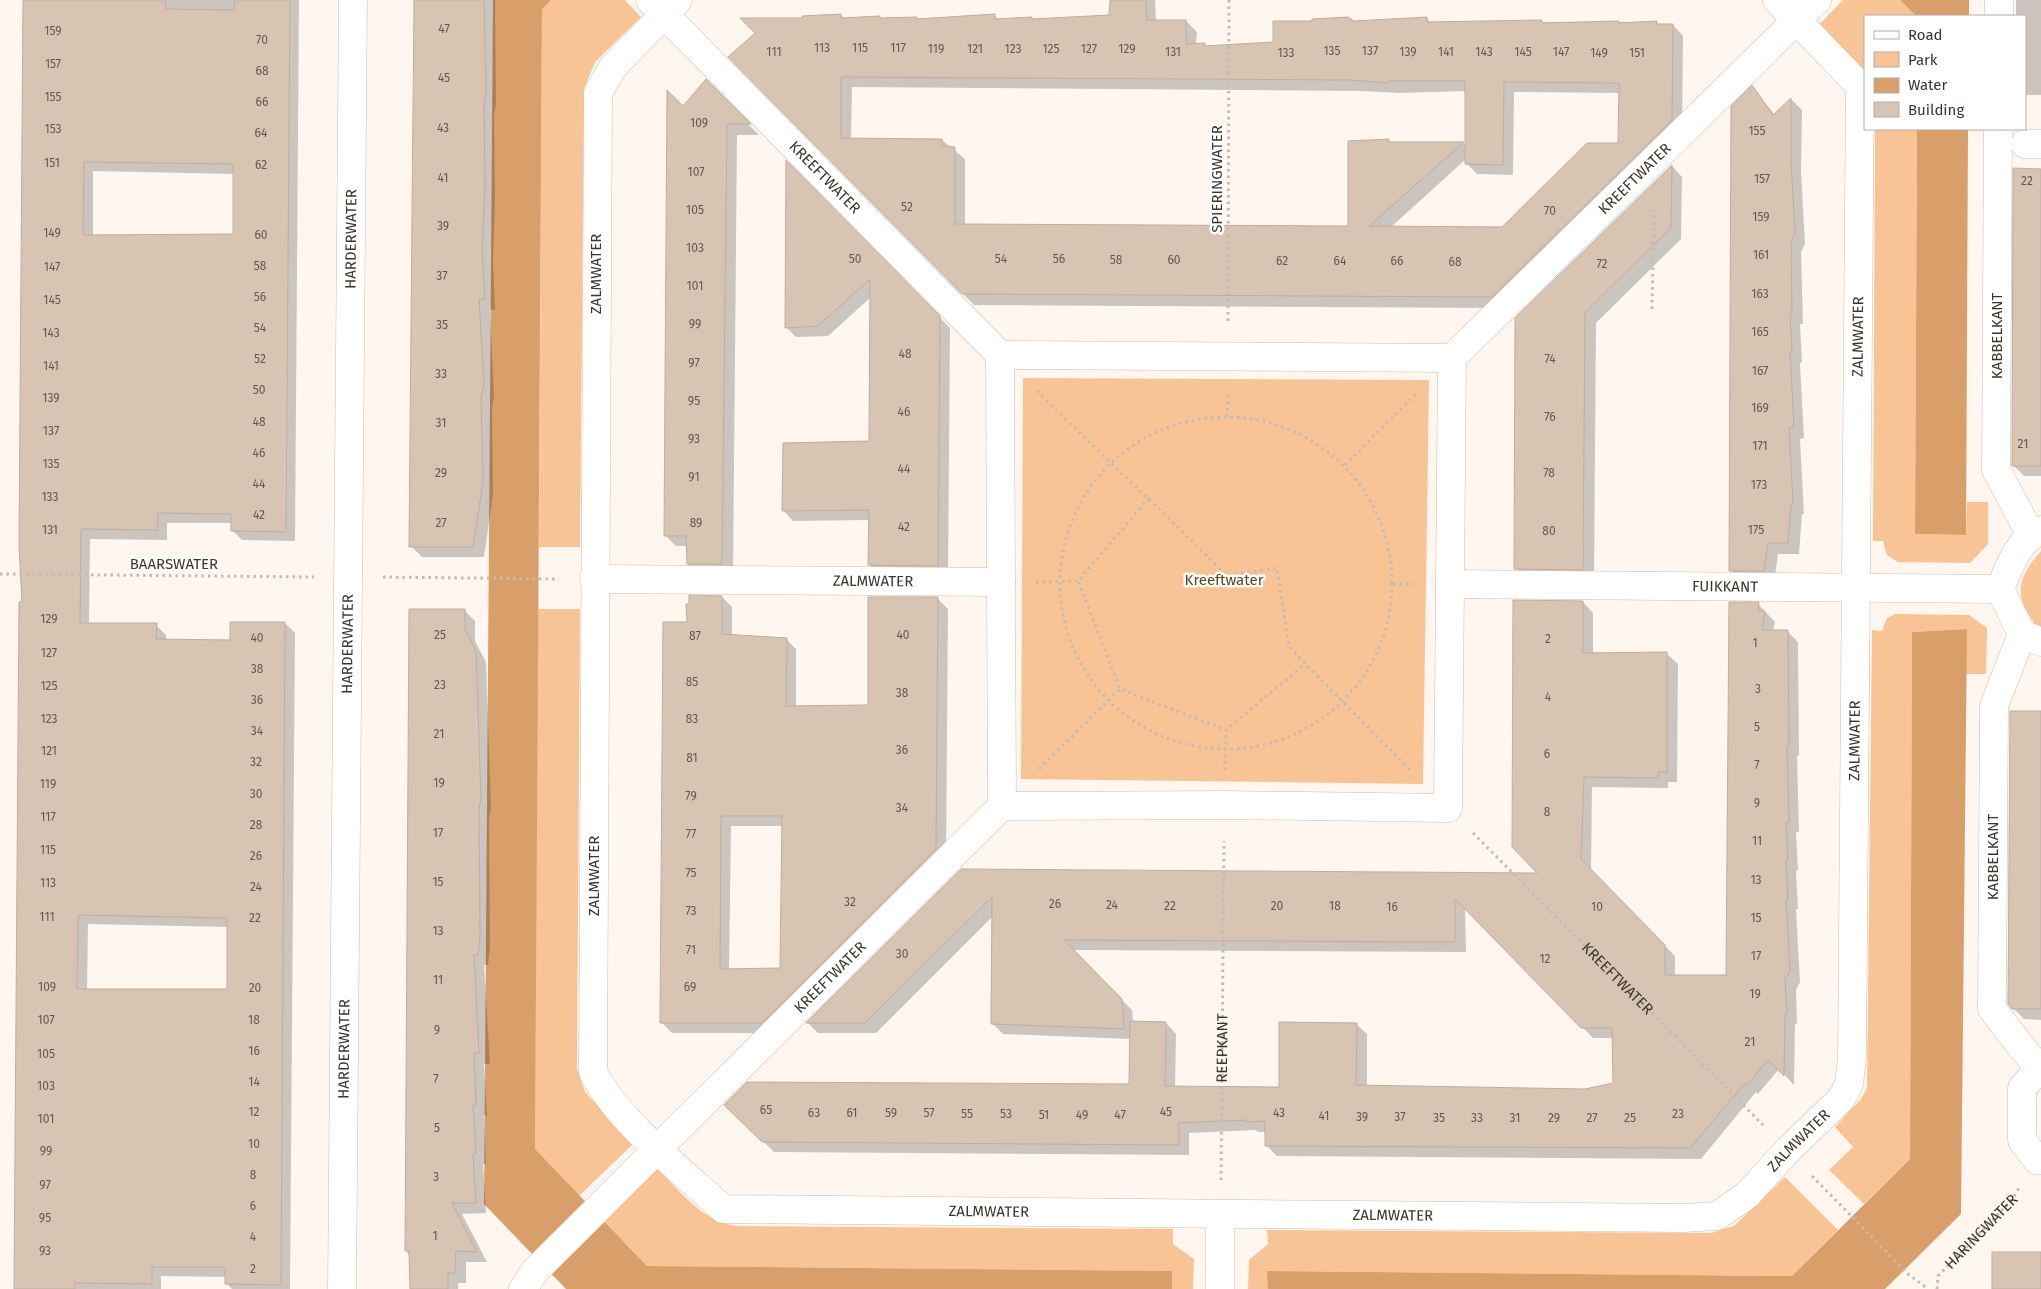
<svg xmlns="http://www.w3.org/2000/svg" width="2041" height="1289" viewBox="0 0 2041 1289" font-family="'Fira Sans',sans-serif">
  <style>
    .green { fill: #f8c495 }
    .water { fill: #d99f6a }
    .shadow { fill: #0003; fill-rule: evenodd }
    .building { fill: #d8c4b3; stroke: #c0ad9c; fill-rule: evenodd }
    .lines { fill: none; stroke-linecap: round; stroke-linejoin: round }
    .pedestrian-casing { stroke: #d0bcab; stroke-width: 29 }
    .minor-casing { stroke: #d0bcab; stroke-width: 29 }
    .path { stroke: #c4bbb4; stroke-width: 3; stroke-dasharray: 2.5 4; stroke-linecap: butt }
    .pedestrian { stroke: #fff; stroke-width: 28 }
    .minor { stroke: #fff; stroke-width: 28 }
    .labels { text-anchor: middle; stroke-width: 5; stroke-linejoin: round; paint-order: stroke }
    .number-label { font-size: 12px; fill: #63584e }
    .street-label { font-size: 15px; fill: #3c342d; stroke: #fff }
    .park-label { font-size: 15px; fill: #663f17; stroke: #fff }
  </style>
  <rect width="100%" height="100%" fill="#fff6ef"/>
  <!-- green -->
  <g class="green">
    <path d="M551,0h74l16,17 -46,45 -11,27 -4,458h-41l3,-538z"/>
    <path d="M1843,0h57l16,16h-51v56l-45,-48z"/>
    <path d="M1875,129h42l-2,405 51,1 1,-33h21v42l-18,19 -72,-1 -11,-7 -4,-14h-10z"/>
    <path d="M1023,378l406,2 -6,404 -402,-5z"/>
    <path d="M2041,551v79c-5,-3 -7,-7 -10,-12 -19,-25 -9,-46 10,-67z"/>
    <path d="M537,609h43l-3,459 8,24 48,52 -54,52 -44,-47z"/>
    <path d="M1895,614l74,1 18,13 -1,46h-20v-45l-54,3 -2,527 -46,45 -35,-34 24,-23 -18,-20 26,-28 6,-11 5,-458 10,1 5,-13z"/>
    <path d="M657,1168c25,25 43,51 78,58l438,3v15l21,15 -1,30h-21v-18l-525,-5 -43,-45z"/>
    <path d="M1785,1177l53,53 -46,46 -524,-5v18h-20l1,-29 19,-16 -1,-14 444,3 23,-7z"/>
  </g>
  <!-- water -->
  <g class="water">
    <path d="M493,0h58l-9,9 -7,1140 112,117 525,5v18h-606l-82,-85z"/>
    <path d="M1900,0h69v16h-53z"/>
    <path d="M1917,129h51l-2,406 -51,-1z"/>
    <path d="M1967,629l-6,585 -76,75h-617l-1,-18 525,5 118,-117 2,-527z"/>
  </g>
  <!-- shadow -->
  <g class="shadow">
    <path d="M24,0h275l-4,541 -53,-1 -10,-10v-7h-65v17l-77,-1 -1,85 67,1 10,10v5l65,1 54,-18 10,10 -5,656h-58l-5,-5v-7l-66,-1v13h-146l8,-686zM93,171l141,3v62h-141zM88,924l140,3v63h-141z"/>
    <path d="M415,0h80l1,105 -2,9 1,85 -2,63 2,48h-5l4,86 -2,14 1,84 -9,63h-62l-11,-11z"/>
    <path d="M1112,0h43l1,21h30l11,11 -1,13h9l2,2 67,-3 79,-21 74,-4 4,4 225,-1 3,3h14l10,11 -1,95 -180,177 -528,-3 -244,-248 111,-42 4,4 34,-2 3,3 35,-2 2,2 76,-4 4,4 33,-1 2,1 76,-4zM852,87l510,4 37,2 67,-2v55l-3,-3h-72l-3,-2 -38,86 -385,-2v-66l-23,-19 -91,-1zM1514,92l106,1 -1,51 -117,84h-112l76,-69v4l11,11 36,1z"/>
    <path d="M2016,0h25v95h-16v-79h-9z"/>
    <path d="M706,81l53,54h-22l-4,440 -34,-1 -11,-10 -1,-18h-11l-11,-11 18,-427z"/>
    <path d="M1752,87l23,28 16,-16 11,11 -1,61 4,73 -4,8 2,72h-3l2,38 -2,1 4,75 -4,1 4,75h-2l-3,40h-21l-4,28 -32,-1 -11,-11z"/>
    <path d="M787,163l163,165 -2,248 -68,-1 -10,-10v-45l-77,1 -10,-11 88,-67v-146l-43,39 -32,1 -10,-10z"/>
    <path d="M1672,166l10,11 -1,62 -85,84 -2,257 -68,-1 -11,-11 2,-250z"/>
    <path d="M2041,169v307h-17l-11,-11z"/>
    <path d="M722,597l10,10v29l54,3 10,10v58h73l68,-109 11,11 -2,251 -174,173h-100l-10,-10 26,-399zM731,826h52l-2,144h-52z"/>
    <path d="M1583,602l10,11v41h74l11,10 -1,118h-9v6l-76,-1 -1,84 84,85v20h52l31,-372 17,18 -2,9h14l11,11 1,114 -2,-1 2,77h-3l2,38 -2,1 2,38h-2l4,73 -4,8 1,34h-2l-1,61 -15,-16 -21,25 -2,-2 -55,67 -424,-3 -11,-11v-13h-8l-2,-2 -67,3v22l-415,-3 -48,-47 405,-20v-46l-128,-5 -11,-11 1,-107 -117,117h-58l-10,-10 153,-153 579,4zM1465,908l128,130h20l1,46 -29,6 -218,-3v-53l-11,-10 -76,64 -105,-1 1,-53 -10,-11 -33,-1 -1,-12 -60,-60 394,2z"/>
    <path d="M464,610l11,11v20l11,21 5,147 -2,10 1,128 -2,18h-4l6,99h-6l3,52 -3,-1 2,49h-3l3,49 -24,1 25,48h-21v21h-8v6h-47l-1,-33 -4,-5z"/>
    <path d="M2041,713v307l-17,-1 -11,-11z"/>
  </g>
  <!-- building -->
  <g class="building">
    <path d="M23,0h142l1,9 68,1 1,-10h55l-4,532 -55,-1v-17l-73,-1 -1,17 -76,-1 -1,94h77l-1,16 74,1v-18h55l-4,663 -56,-1v-17h-73v17l-77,-1v6h-61l5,-687 3,-1 -3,-54zM84,162l149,2v70l-150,1zM78,915l149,3v71h-150z"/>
    <path d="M414,0h70l2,93 -2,10 1,84 -3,64 3,48h-6l5,85 -3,14 2,84 -10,65h-64z"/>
    <path d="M1110,0h36l1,20h39v24l19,-1v3l68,-4v-21h39v-2l36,-2 6,4 73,-4v5l115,-2v3l77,-2 -1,2 39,-2 -1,3h17l-1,96 -180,177 -530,-3 -234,-237 27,-24 -15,-15h63l-1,-2 39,-2v4l39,-2v2l37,-1v2l78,-5v5l37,-2v2l77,-4zM841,77l510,3 38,3v-2h76v83l38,1 1,-83 115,1 -1,60h-31l-85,84 -133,-1 95,-84h-75v-3l-41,2v85l-393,-2v-77l-13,-1v-7l-101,-1z"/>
    <path d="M706,79l45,45h-24l-5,440h-35l-1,-28h-22l3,-446 16,16z"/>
    <path d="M1752,85l21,30 18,-17v62l4,73 -4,8 1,73h-2l2,38h-2l4,75 -5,1 4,76h-2l-3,39h-20l-4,28h-35l2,-465z"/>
    <path d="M786,160l154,156 -2,250 -70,-1 1,-55 -87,1 1,-68 86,-2 1,-162 -52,47 -33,2z"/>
    <path d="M1672,165l-1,63 -86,84 -2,258 -69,-1 1,-251z"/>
    <path d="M2013,168l28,1v297h-29z"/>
    <path d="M689,595l33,1v38l65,4 -1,68 82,-1v-108h70l-2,252 -174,174h-102l3,-401h24l-1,-18h3zM721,816h61l-2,152 -60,1z"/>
    <path d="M1513,600l70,1v52l84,-1v120h-9v6l-74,-1 -3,82 84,86v30h61l3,-373h30l-1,9h7l-3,19h26l1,116h-2l2,77 -3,-1 2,38h-2l2,39h-2l4,72 -5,8 2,35h-2l-1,62 -16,-16 -21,25 -2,-2 -55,65 -425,-2v-25l-19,1v-2l-67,3v22l-417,-3 -38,-37 23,-23 382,2 1,-63 36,1 -1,64 114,1v-65l78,1 -1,62 229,4 28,-6 -1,-55h-31l-126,-129v43l-391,-2 58,59 2,30 -133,-5 1,-127 -127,126h-59l155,-154 576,4 -25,-26z"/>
    <path d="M409,609h56v20l11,22 5,147 -2,10 1,128 -2,19h-4l5,98h-5l2,52h-3l3,49h-3l3,49h-24l25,49 -21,-1 -1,22h-7v16h-38l-1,-38h-4z"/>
    <path d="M2010,711h31v298h-29l-4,-5z"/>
    <rect x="1992" y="1252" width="49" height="37"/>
  </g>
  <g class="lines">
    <defs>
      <g id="pedestrian">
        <path id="s4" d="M650,0l350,355"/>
        <path d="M1999,16v-16"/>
        <path d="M1998,129l-2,341 35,65"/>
        <path id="s5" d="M1452,358l365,-358"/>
        <path d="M2022,634l-28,72 -2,303 47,60"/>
        <path id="s6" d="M523,1289l12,-18 467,-465"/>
      </g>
      <g id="minor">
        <path id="s7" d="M678,0l-65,67 -15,26 -5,979c23,47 91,101 130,137l960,9 34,-2 30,-21 41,-45 53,-51 8,-15 3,-27 8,-971 -83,-86"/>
        <path d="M2025,144h16"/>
        <path d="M1000,355l452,3 -4,450 -223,-3 -223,1z"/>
        <path d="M2041,530c-24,12 -31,35 -41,59l22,45 19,8"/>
        <path id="s8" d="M594,579l407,3"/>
        <path id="s9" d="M1450,584l550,5"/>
        <path d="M2041,1069h-2l-17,19v52l15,20h4"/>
        <path d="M1220,1215v74"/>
        <path id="s10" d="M342,1289l11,-1289"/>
      </g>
    </defs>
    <!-- pedestrian casing -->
    <use href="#pedestrian" class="pedestrian-casing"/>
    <!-- minor casing -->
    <use href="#minor" class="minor-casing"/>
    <!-- path -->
    <g class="path">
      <path d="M1652,309l2,-99"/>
      <path d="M1228,321l1,-321"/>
      <path d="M1037,391c63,63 128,122 190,185l50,-8 12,79 123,125"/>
      <circle cx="1226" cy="583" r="166"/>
      <path d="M1227,417l1,-25"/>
      <path d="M1345,465l71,-71"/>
      <path d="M1149,498l-71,83 42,108 106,41 79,-66"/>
      <path d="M0,574l314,3"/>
      <path d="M383,577l176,2"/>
      <path d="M1036,582l42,-1"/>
      <path d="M1393,584h21"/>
      <path d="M1039,769l81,-80"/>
      <path d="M1225,770l1,-40"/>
      <path id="s1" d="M1473,833l290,292"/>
      <path d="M1812,1176l95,97 21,16"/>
      <path id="s2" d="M1221,1180l3,-339"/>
      <path id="s3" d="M1937,1289l1,-13 74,-76 7,-12"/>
    </g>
    <!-- pedestrian -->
    <use href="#pedestrian" class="pedestrian"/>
    <!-- minor -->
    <use href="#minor" class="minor"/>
  </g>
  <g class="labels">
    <!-- number labels -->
    <g class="number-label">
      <text x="444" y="33">47</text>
      <text x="53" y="35">159</text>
      <text x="262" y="44">70</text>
      <text x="822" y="52">113</text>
      <text x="860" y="52">115</text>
      <text x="898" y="52">117</text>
      <text x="936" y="53">119</text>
      <text x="975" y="53">121</text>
      <text x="1013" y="53">123</text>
      <text x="1051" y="53">125</text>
      <text x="1089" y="53">127</text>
      <text x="1127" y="53">129</text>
      <text x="1332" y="55">135</text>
      <text x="1370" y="55">137</text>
      <text x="774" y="56">111</text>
      <text x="1173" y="56">131</text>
      <text x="1408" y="56">139</text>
      <text x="1446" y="56">141</text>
      <text x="1484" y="56">143</text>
      <text x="1523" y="56">145</text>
      <text x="1561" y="56">147</text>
      <text x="1286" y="57">133</text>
      <text x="1599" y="57">149</text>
      <text x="1637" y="57">151</text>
      <text x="53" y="68">157</text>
      <text x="262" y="75">68</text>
      <text x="444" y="82">45</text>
      <text x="53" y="101">155</text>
      <text x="262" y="106">66</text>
      <text x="699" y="127">109</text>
      <text x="443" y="132">43</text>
      <text x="53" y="133">153</text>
      <text x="1757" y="135">155</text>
      <text x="261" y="137">64</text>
      <text x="52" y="167">151</text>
      <text x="261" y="169">62</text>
      <text x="696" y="176">107</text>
      <text x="443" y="182">41</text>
      <text x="1762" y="183">157</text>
      <text x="2027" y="185">22</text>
      <text x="907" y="211">52</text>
      <text x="695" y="214">105</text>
      <text x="1550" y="215">70</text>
      <text x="1761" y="221">159</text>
      <text x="443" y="230">39</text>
      <text x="52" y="237">149</text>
      <text x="261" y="239">60</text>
      <text x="695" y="252">103</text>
      <text x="1761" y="259">161</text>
      <text x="855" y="263">50</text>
      <text x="1001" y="263">54</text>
      <text x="1059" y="263">56</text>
      <text x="1116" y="264">58</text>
      <text x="1174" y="264">60</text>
      <text x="1282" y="265">62</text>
      <text x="1340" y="265">64</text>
      <text x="1397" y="265">66</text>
      <text x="1455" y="266">68</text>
      <text x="1602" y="268">72</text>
      <text x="260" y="270">58</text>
      <text x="52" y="271">147</text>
      <text x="442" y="280">37</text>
      <text x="695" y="290">101</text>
      <text x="1760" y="298">163</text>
      <text x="260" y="301">56</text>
      <text x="52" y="304">145</text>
      <text x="695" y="328">99</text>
      <text x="442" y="329">35</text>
      <text x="260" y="332">54</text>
      <text x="1760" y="336">165</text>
      <text x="51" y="337">143</text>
      <text x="905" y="358">48</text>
      <text x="260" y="363">52</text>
      <text x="1550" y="363">74</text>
      <text x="694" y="367">97</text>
      <text x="51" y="370">141</text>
      <text x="1760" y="375">167</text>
      <text x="441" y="378">33</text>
      <text x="259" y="394">50</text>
      <text x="51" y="402">139</text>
      <text x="694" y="405">95</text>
      <text x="1760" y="412">169</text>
      <text x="904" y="416">46</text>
      <text x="1550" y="421">76</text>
      <text x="259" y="426">48</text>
      <text x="441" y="427">31</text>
      <text x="51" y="435">137</text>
      <text x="694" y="443">93</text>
      <text x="2023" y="448">21</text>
      <text x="1760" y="450">171</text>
      <text x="259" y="457">46</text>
      <text x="51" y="468">135</text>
      <text x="904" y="473">44</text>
      <text x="441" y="477">29</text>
      <text x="1549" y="477">78</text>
      <text x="694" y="481">91</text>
      <text x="259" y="488">44</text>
      <text x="1759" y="489">173</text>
      <text x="50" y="501">133</text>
      <text x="259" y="519">42</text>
      <text x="441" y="527">27</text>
      <text x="696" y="527">89</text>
      <text x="904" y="531">42</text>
      <text x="50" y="534">131</text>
      <text x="1756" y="534">175</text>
      <text x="1549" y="535">80</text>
      <text x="49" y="623">129</text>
      <text x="440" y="639">25</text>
      <text x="903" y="639">40</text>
      <text x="695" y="640">87</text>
      <text x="257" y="642">40</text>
      <text x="1548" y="643">2</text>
      <text x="1755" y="647">1</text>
      <text x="49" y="657">127</text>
      <text x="257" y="673">38</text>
      <text x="692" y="686">85</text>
      <text x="440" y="689">23</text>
      <text x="49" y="690">125</text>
      <text x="1758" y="693">3</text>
      <text x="902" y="697">38</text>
      <text x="1548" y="701">4</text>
      <text x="257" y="704">36</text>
      <text x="49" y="723">123</text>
      <text x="692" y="723">83</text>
      <text x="1757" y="731">5</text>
      <text x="257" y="735">34</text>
      <text x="439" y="738">21</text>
      <text x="902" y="754">36</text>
      <text x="49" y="755">121</text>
      <text x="1547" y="758">6</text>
      <text x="692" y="762">81</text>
      <text x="256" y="766">32</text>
      <text x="1757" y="769">7</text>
      <text x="439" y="787">19</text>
      <text x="48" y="788">119</text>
      <text x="256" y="798">30</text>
      <text x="691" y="800">79</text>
      <text x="1757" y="807">9</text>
      <text x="902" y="812">34</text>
      <text x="1547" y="816">8</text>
      <text x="48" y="821">117</text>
      <text x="256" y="829">28</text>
      <text x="438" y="837">17</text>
      <text x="691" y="838">77</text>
      <text x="1757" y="845">11</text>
      <text x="48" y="854">115</text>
      <text x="256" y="860">26</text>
      <text x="691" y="877">75</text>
      <text x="1756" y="884">13</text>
      <text x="438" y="886">15</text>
      <text x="48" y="887">113</text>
      <text x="256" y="891">24</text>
      <text x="850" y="906">32</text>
      <text x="1055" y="908">26</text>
      <text x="1112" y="909">24</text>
      <text x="1170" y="910">22</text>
      <text x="1277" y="910">20</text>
      <text x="1335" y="910">18</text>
      <text x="1392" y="911">16</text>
      <text x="1597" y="911">10</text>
      <text x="691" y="915">73</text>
      <text x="47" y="921">111</text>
      <text x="255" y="922">22</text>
      <text x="1756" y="922">15</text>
      <text x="438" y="935">13</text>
      <text x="691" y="954">71</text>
      <text x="902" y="958">30</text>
      <text x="1756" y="960">17</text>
      <text x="1545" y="963">12</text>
      <text x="438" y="984">11</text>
      <text x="47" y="991">109</text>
      <text x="690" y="991">69</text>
      <text x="255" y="992">20</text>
      <text x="1755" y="998">19</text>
      <text x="46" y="1024">107</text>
      <text x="254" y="1024">18</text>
      <text x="437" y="1034">9</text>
      <text x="1750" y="1046">21</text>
      <text x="254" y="1055">16</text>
      <text x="46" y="1058">105</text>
      <text x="436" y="1083">7</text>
      <text x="254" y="1086">14</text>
      <text x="46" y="1090">103</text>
      <text x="766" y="1114">65</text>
      <text x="254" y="1116">12</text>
      <text x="1166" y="1116">45</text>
      <text x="814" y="1117">63</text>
      <text x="852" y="1117">61</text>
      <text x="891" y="1117">59</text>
      <text x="929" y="1117">57</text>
      <text x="1279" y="1117">43</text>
      <text x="967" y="1118">55</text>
      <text x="1006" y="1118">53</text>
      <text x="1678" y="1118">23</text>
      <text x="1044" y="1119">51</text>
      <text x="1082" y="1119">49</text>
      <text x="1120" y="1119">47</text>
      <text x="1324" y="1120">41</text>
      <text x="1362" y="1121">39</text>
      <text x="1400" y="1121">37</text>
      <text x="1439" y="1122">35</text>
      <text x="1477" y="1122">33</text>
      <text x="1515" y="1122">31</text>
      <text x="1554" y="1122">29</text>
      <text x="1592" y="1122">27</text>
      <text x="1630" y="1122">25</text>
      <text x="46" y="1123">101</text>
      <text x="437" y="1132">5</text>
      <text x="254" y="1148">10</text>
      <text x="46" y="1155">99</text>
      <text x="253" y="1179">8</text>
      <text x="436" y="1181">3</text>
      <text x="45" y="1189">97</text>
      <text x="253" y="1210">6</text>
      <text x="45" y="1222">95</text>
      <text x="435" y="1240">1</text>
      <text x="253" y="1241">4</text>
      <text x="45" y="1255">93</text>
      <text x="253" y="1273">2</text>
    </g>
    <!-- street labels -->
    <g class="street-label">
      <text dy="5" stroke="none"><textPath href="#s4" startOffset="249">KREEFTWATER</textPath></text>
      <text dy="5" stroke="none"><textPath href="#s5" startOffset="256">KREEFTWATER</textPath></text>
      <text transform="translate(1217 179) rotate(-90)" y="5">SPIERINGWATER</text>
      <text dy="5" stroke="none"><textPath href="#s10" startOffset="1050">HARDERWATER</textPath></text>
      <text transform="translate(596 274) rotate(-90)" y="5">ZALMWATER</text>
      <text dy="5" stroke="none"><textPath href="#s7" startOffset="3222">ZALMWATER</textPath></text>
      <text transform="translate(1997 336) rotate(-90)" y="5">KABBELKANT</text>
      <text x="174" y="569">BAARSWATER</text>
      <text dy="5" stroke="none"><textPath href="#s8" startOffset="279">ZALMWATER</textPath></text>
      <text dy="5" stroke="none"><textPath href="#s9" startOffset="275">FUIKKANT</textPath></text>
      <text dy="5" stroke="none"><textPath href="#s10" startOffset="645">HARDERWATER</textPath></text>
      <text dy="5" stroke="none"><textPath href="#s7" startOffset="2818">ZALMWATER</textPath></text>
      <text transform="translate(1993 857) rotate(-90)" y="5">KABBELKANT</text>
      <text transform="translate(594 876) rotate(-90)" y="5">ZALMWATER</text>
      <text dy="5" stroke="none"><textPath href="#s6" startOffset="438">KREEFTWATER</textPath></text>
      <text dy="5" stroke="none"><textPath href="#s1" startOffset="205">KREEFTWATER</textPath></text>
      <text dy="5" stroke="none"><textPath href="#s2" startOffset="132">REEPKANT</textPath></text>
      <text dy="5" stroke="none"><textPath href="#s10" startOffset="240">HARDERWATER</textPath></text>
      <text dy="5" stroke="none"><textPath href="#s7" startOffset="2398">ZALMWATER</textPath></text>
      <text dy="5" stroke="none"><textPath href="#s7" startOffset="1558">ZALMWATER</textPath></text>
      <text dy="5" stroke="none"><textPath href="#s7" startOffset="1962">ZALMWATER</textPath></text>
      <text dy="5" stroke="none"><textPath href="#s3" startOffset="75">HARINGWATER</textPath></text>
    </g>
    <!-- park labels -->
    <g class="park-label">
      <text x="1224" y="585">Kreeftwater</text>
    </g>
  </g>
  <!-- legend -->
  <rect x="1864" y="15" width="162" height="115" fill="#ffffff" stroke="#b1aeab"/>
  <rect x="1874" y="31" width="25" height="8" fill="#ffffff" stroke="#b1aeab"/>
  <text x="1908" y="40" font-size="15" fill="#3c342d">Road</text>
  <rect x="1874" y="52" width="25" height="15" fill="#f8c495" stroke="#b1aeab"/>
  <text x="1908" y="65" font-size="15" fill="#3c342d">Park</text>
  <rect x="1874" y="78" width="25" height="15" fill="#d99f6a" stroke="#b1aeab"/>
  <text x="1908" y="90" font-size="15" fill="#3c342d">Water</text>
  <rect x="1874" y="102" width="25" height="15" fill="#d8c4b3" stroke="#b1aeab"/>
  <text x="1908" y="115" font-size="15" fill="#3c342d">Building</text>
</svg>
